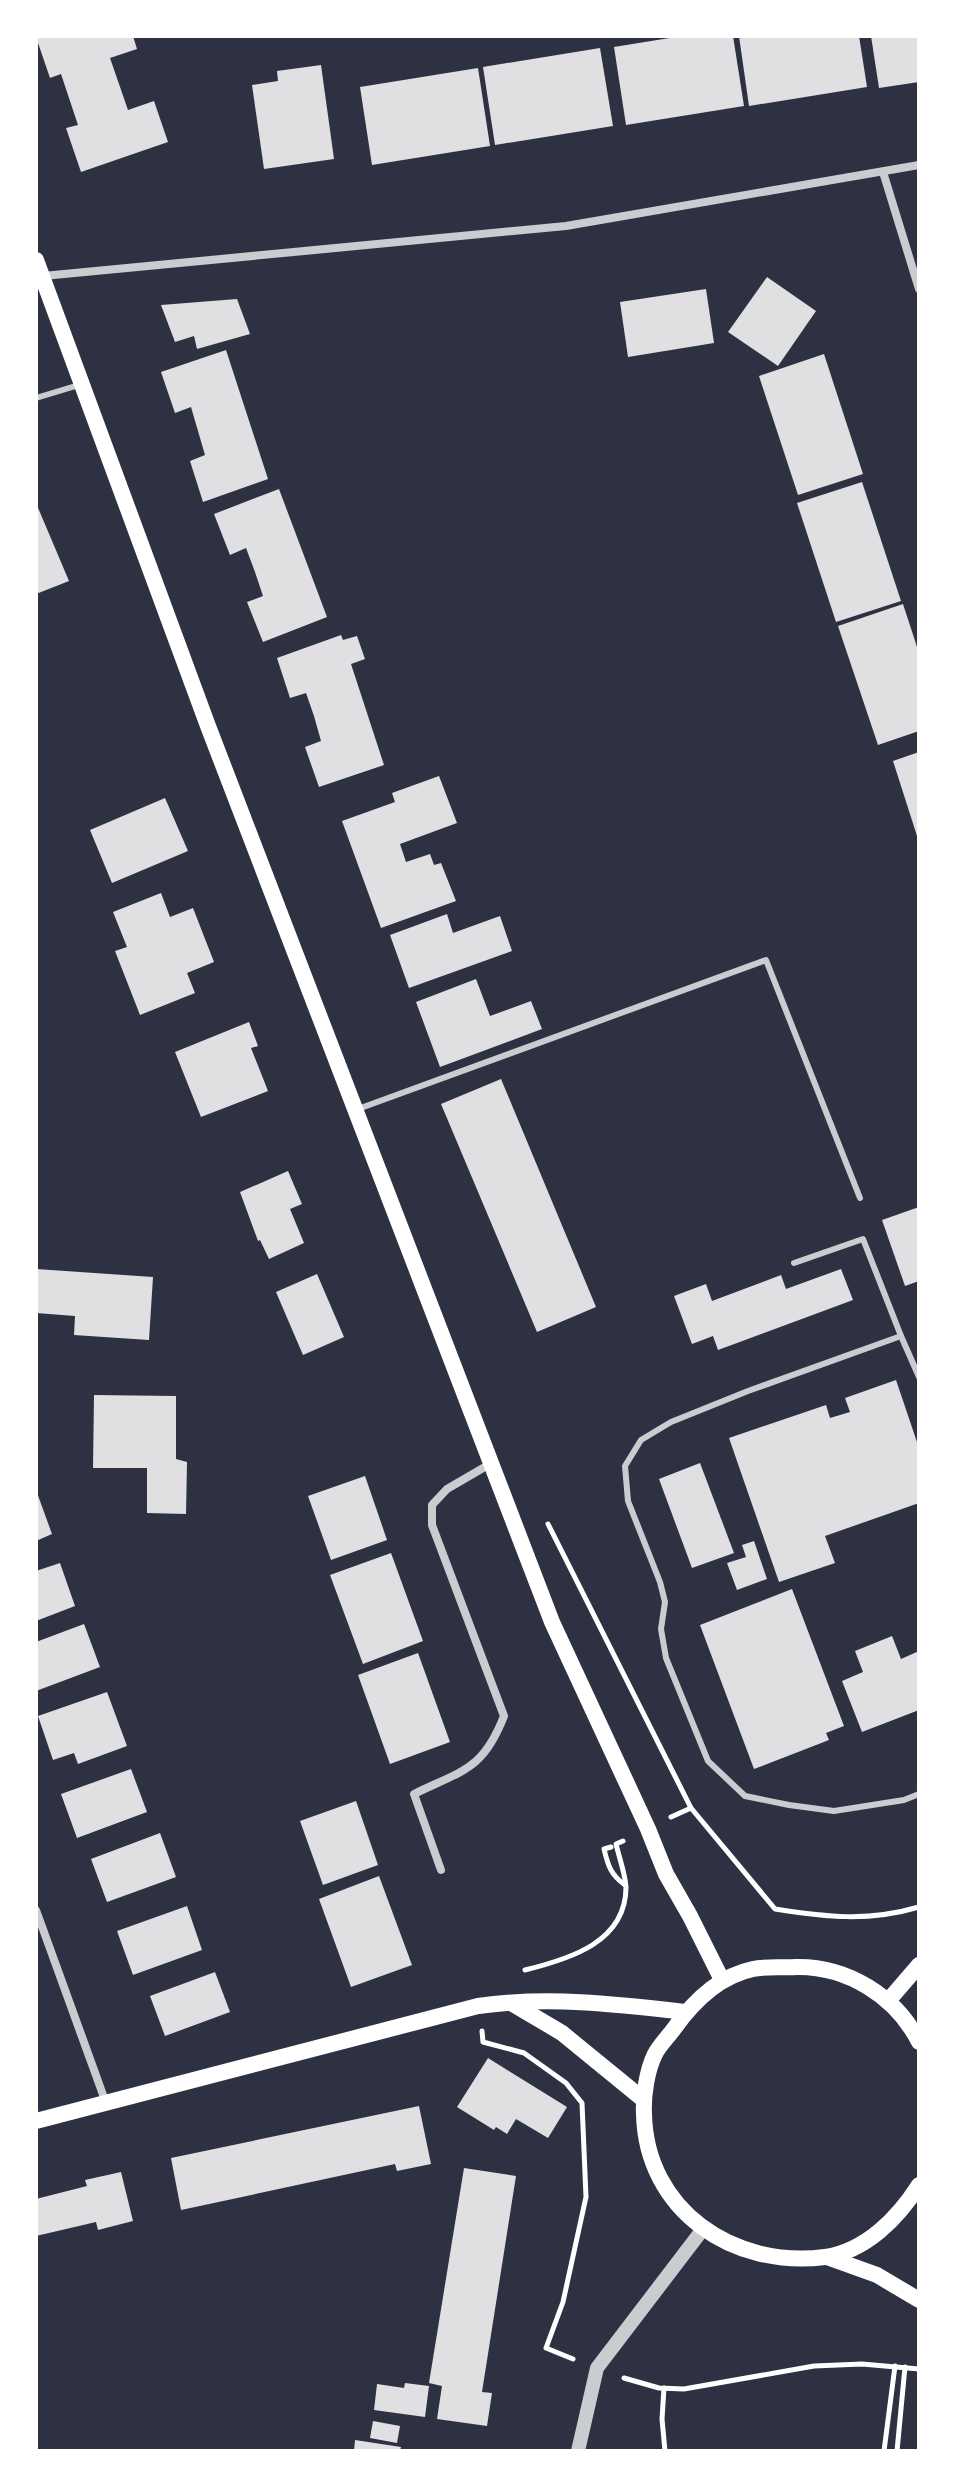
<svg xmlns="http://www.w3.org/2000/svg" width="955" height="2487" viewBox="0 0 955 2487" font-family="'Varela Round',sans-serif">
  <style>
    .building { fill: #e0e0e3 }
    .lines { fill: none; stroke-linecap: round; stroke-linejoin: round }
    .path { stroke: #fff; stroke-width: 5 }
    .service { stroke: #caccd0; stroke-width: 6 }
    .minor { stroke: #caccd0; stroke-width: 8 }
    .tertiary { stroke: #caccd0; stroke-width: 14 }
    .secondary { stroke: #fff; stroke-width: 16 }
  </style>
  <rect width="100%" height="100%" fill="#2d3142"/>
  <!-- building -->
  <g class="building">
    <path d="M40,36h93l4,13 -27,9 18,52 26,-9 14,41 -87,30 -15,-44 12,-3 -17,-51 -11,4 -14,-41z"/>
    <path d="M682,36h51l11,70 -118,19 -12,-78z"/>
    <path d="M739,36h120l8,51 -118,19z"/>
    <path d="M871,36h48v46l-40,6z"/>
    <path d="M600,48l13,78 -118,19 -12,-78z"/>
    <path d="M321,65l13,94 -70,10 -12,-84 26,-4 -1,-10z"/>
    <path d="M478,68l12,78 -118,19 -12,-78z"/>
    <path d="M767,277l49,34 -38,55 -50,-34z"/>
    <path d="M706,289l8,54 -86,14 -8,-55z"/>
    <path d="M237,299l13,35 -53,15 -3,-13 -19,6 -14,-37z"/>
    <path d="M226,350l42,129 -65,23 -13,-41 15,-6 -14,-48 -16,6 -14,-41z"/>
    <path d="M824,354l39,120 -65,21 -39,-119z"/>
    <path d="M862,482l39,119 -65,21 -39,-119z"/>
    <path d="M279,489l48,128 -64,25 -16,-40 16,-6 -8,-24 -9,-24 -16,7 -16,-41z"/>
    <path d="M36,503l33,78 -33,13z"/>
    <path d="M903,604l16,49v78l-41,14 -40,-119z"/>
    <path d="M341,635l2,5 14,-4 8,23 -14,5 33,101 -65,22 -14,-40 16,-6 -7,-25 -8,-23 -16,5 -13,-40z"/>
    <path d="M919,752v87h-1l-25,-78z"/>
    <path d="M439,776l18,47 -57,21 6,18 24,-8 4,11 7,-2 15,38 -75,27 -39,-107 53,-19 -3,-9z"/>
    <path d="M165,798l23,53 -76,32 -22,-53z"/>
    <path d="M161,893l9,24 23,-9 21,54 -27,11 8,20 -55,22 -25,-64 12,-4 -14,-35z"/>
    <path d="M447,914l6,19 47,-17 12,35 -103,37 -19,-53z"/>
    <path d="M476,979l14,37 41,-15 11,28 -102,38 -24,-65z"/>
    <path d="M249,1022l9,24 -7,2 17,43 -67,26 -26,-65z"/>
    <path d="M501,1079l95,228 -59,25 -96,-228z"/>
    <path d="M288,1171l14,33 -12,5 14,34 -35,16 -9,-19 -2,1 -18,-49z"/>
    <path d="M919,1207v74l-14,5 -23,-66z"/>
    <path d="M36,1269l117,8 -4,63 -75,-5 1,-19 -39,-3z"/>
    <path d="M841,1269l12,31 -135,50 -5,-14 -21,8 -18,-48 32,-12 6,17 69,-26 5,14z"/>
    <path d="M317,1274l27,63 -41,18 -27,-63z"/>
    <path d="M896,1380l23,68v55l-94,33 10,27 -56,19 -50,-144 97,-33 4,13 20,-6 -5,-14z"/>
    <path d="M94,1395l82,1v63l11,3 -1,52 -39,-1v-45h-54z"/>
    <path d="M700,1463l34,90 -42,15 -33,-89z"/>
    <path d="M365,1476l22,64 -56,20 -23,-64z"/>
    <path d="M36,1490l16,44 -16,7z"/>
    <path d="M754,1541l13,38 -30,11 -10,-27 19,-6 -4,-12z"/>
    <path d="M391,1553l32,88 -60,23 -33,-89z"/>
    <path d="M60,1563l15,43 -39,15v-50z"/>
    <path d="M792,1589l52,137 -18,7 3,7 -75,29 -54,-144z"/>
    <path d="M84,1624l16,43 -64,24v-49z"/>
    <path d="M892,1636l9,23 18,-8v59l-57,22 -20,-51 21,-9 -8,-21z"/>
    <path d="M418,1653l32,89 -60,22 -32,-89z"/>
    <path d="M107,1692l20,54 -49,18 -4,-11 -21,7 -15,-44z"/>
    <path d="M131,1769l16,43 -70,26 -16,-44z"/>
    <path d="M356,1801l22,64 -55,20 -23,-64z"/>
    <path d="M160,1833l16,44 -69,25 -16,-43z"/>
    <path d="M379,1876l33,89 -61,22 -32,-88z"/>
    <path d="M187,1906l15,44 -69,25 -16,-44z"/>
    <path d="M215,1972l15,40 -65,24 -15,-40z"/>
    <path d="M488,2058l79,49 -19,31 -32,-19 -9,15 -11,-7 -2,3 -37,-23z"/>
    <path d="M419,2106l12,58 -34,7 -2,-7 -214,46 -10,-52z"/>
    <path d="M464,2168l52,8 -34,216 10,1 -5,33 -50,-7 5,-33 -13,-3z"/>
    <path d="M121,2172l12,49 -35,9 -2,-8 -60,14v-37l51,-13 -2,-6z"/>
    <path d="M405,2383l24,3 -4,31 -51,-7 3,-26 27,4z"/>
    <path d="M373,2421l27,5 -3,17 -27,-5z"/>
    <path d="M355,2440l46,7 -1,4h-46z"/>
  </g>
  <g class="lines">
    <!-- path -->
    <g class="path">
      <path d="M548,1524l143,284 84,101c51,8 93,13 144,-2"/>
      <path d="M671,1817l20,-9"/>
      <path d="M611,1847l-7,2c4,17 7,26 21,36"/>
      <path d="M525,1970c45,-11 101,-28 101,-83 -1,-14 -7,-30 -10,-43l7,-3"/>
      <path d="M482,2031l1,11 41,11 42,30 16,20 4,94 -23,105 -17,46 27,11"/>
      <path d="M624,2378l35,10 25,1 130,-23 48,-2 57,5"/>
      <path d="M664,2388l-2,31 3,32"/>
      <path d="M884,2451l11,-85"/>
      <path d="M897,2451l8,-84"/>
    </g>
    <!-- service -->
    <g class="service">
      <path d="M36,398l43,-13"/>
      <path d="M358,1109l408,-149 94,238"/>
      <path d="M794,1263l69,-24 38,97"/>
      <path d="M919,1377l-18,-41 -153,55 -77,31 -30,18 -16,26 3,35 32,81 5,20 -4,27 5,29 42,103 37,35 44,9 45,6 70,-11 15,-6"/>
    </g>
    <!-- minor -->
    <g class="minor">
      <path d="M883,172l36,117"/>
      <path d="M43,276l523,-50 353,-61"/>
      <path d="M441,1870l-27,-76c49,-24 69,-24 90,-78l-72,-191v-20l15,-16 43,-25"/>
      <path d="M36,1910l70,193"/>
    </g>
    <!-- tertiary -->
    <path class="tertiary" d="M578,2451l19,-83 106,-139"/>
    <!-- secondary -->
    <g class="secondary">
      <path d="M36,260l172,466 344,896 96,207 18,45 24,42 32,64"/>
      <path d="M888,2001l31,-36"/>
      <path d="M513,2004l49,29 82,67"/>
      <path d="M919,2042c-23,-46 -72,-76 -123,-75 -14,1 -29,-1 -43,2 -34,7 -61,34 -80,61 -6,8 -14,16 -18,24 -8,16 -12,42 -11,60 2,96 89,155 181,143 41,-6 73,-39 94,-72"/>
      <path d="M36,2121l442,-115c69,-10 138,-2 208,6"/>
      <path d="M827,2257l50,18 42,25"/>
    </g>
  </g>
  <!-- border -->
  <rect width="955" height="2487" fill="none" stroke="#ffffff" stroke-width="76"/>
</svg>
